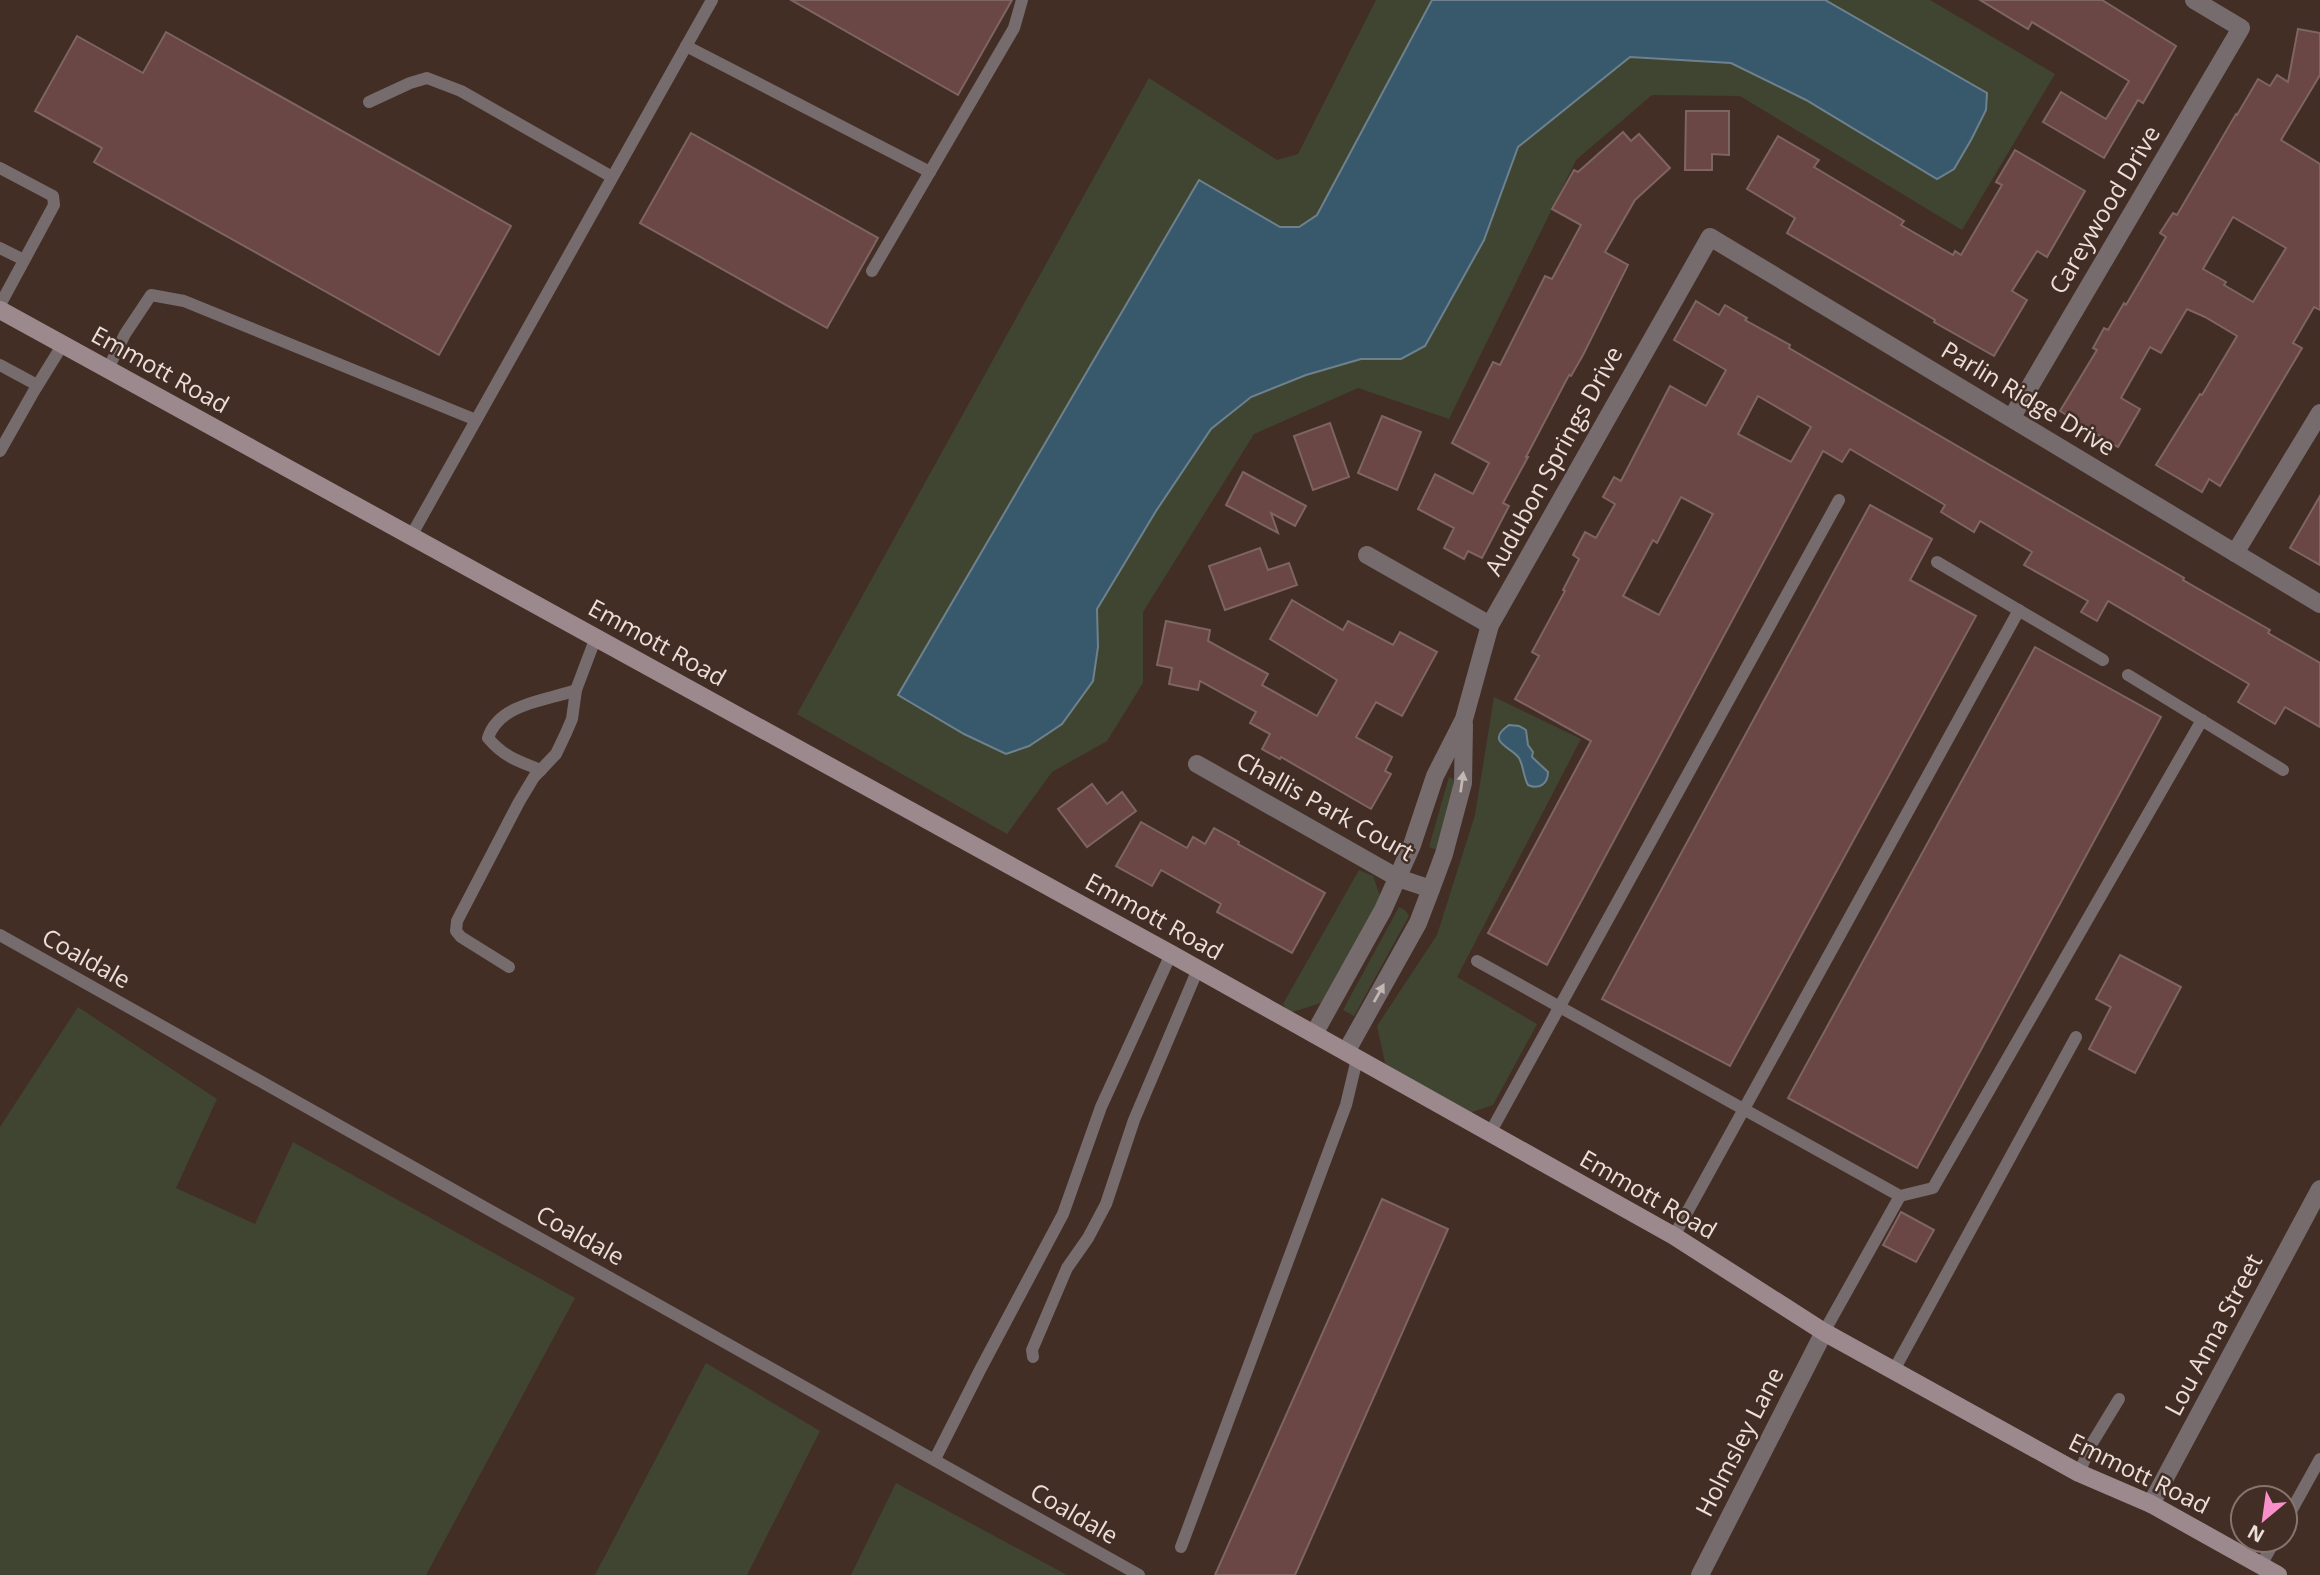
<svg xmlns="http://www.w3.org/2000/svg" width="2320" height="1575" viewBox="0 0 2320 1575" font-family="'Open Sans',sans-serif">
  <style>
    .green { fill: #404531 }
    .water { fill: #38596c; stroke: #6e818d; stroke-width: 2 }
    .building { fill: #6a4745; stroke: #7e6463; stroke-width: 2; fill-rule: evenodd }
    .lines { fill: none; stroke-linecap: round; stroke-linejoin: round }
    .lane { stroke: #766b6d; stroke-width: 12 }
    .street { stroke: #766b6d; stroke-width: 18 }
    .secondary { stroke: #9c898d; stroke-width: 18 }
    .oneway { fill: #c3b6b3 }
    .labels { text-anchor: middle; stroke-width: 5; stroke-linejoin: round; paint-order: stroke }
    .street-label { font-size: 24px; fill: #ecded9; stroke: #422e25 }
  </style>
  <rect width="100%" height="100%" fill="#422e25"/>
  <!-- green -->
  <g class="green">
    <path d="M1376,0h554l125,74 -93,156 -222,-134 -88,-1 -76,65 -127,259 -91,-31 -104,46 -111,178v71l-36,58 -55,31 -45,62 -210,-120 352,-636 128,82 21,-6z"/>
    <path d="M1494,697l87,42 -124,238 80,47 -44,81 -33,11 -75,-53 -8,-37 60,-91 38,-120z"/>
    <path d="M1449,777l6,3 -18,70 -8,-3z"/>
    <path d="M1359,870l14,6 8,23 -60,104 -32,10 -6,-9z"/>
    <path d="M1399,907l6,3 4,6 -55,100 -11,-6z"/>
    <path d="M78,1007l139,92 -41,89 79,36 38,-82 282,156 -149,277h-426v-448z"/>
    <path d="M706,1363l114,68 -73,144h-152z"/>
    <path d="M896,1483l171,92h-216z"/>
  </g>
  <!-- water -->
  <g class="water">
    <path d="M1432,0h393l162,93 -1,17 -15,30 -17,29 -17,10 -131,-79 -75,-37 -101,-6 -112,90 -34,93 -59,106 -24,13h-40l-55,16 -55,22 -40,32 -55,82 -59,98 1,38 -5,34 -31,43 -33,22 -23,8 -42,-20 -66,-39 301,-515 81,47h19l18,-12z"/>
    <path d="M1509,725l10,1 7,4 2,15 5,7 -1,5 16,15c0,12 -9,18 -20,13 -5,-9 -4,-18 -9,-27 -7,-11 -35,-16 -10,-33z"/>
  </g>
  <!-- building -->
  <g class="building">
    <path d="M791,0h221l-54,95z"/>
    <path d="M1980,0h122l74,46 -33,57 -5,-3 -34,58 -61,-36 18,-30 45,27 23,-38 -97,-59 -4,7z"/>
    <path d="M2298,29l22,4v42l-39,65 39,24v146l-6,-3 -21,36 9,5 -82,138 -11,-7 -7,13 -46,-27 44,-71 2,1 35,-59 -32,-19 -18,-8 -26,44 -11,-6 -29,51 19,11 -22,38 -58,-36 37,-61 -4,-2 11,-20 4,2 16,-27 2,2 40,-68 -6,-4 13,-20 4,2 59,-101 1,1 21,-36 12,7 7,-11 11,7zM2233,217l53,31 -33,54 -29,-17 2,-3 -23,-13z"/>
    <path d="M166,32l345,194 -72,129 -345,-193 8,-14 -67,-37 42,-75 66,37z"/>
    <path d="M1686,111h43v44l-17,-1v16h-27z"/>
    <path d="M1623,132l8,9 8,-7 31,34 -35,32 -30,52 23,13 -45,90 -12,21 -2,-1 -43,82h2l-25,46 6,3 -27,52 -14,-7 -4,8 -20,-11 10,-20 -36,-19 17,-35 38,20 16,-31 -37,-20 41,-81 7,3 45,-89 7,3 29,-54 -29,-16 22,-39 4,2z"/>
    <path d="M691,133l187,105 -51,90 -187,-105z"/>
    <path d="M1778,136l41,24 -5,7 90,54 -3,4 52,30 2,-4 6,4 41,-70 -6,-3 19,-32 70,41 -38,66 -10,-6 -25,40 15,9 -33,56 -60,-34 1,-2 -148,-87 8,-15 -48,-29z"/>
    <path d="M1696,301l23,14 6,-10 22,13 -2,2 45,25 -1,3 395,230 -1,2 87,50 -2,3 52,30v64l-35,-20 -10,17 -37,-22 11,-18 -141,-83 -11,20 -16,-9 7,-11 -64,-36 8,-13 -52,-31 -6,11 -33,-20 4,-7 -95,-56 -8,13 -19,-11 -276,514 -59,-32 103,-192 -76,-42 24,-43 -7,-4 33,-61 -2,-1 16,-31 -6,-4 12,-23 11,6 19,-34 -12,-7 11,-20 7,4 49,-95 36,20 20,-36 -52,-30zM1758,396l53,31 -20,35 -53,-28zM1681,497l32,17 -54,101 -36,-19 30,-56 4,3z"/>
    <path d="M1382,416l39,16 -24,58 -39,-17z"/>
    <path d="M1330,423l19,54 -36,13 -19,-54z"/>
    <path d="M1243,472l63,34 -11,20 -24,-13 7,20 -52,-28z"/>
    <path d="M2320,496v69l-30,-17z"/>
    <path d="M1870,505l62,34 -22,41 66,36 -246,450 -128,-67z"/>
    <path d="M1260,548l8,22 21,-7 8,22 -72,25 -16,-44z"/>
    <path d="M1292,600l51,30 5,-9 45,24 7,-13 37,20 -35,64 -26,-14 -20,35 36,20 -7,14 6,3 -20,35 -90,-52 -1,2 -18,-10 8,-15 -20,-11 6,-11 -56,-31 -2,9 -29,-6 3,-16 -15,-3 9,-44 44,9 -2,11 60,33 -6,11 55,31 20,-36 -67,-41z"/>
    <path d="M2035,647l126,70 -244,451 -129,-70z"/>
    <path d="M1092,784l15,20 15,-12 14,19 -49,36 -29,-38z"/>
    <path d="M1141,822l46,26 6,-11 12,7 9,-16 25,14 -1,2 87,49 -33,60 -75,-41 4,-8 -60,-34 -9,16 -36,-20z"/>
    <path d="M2120,955l61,32 -46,86 -46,-24 22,-42 -15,-8z"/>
    <path d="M1382,1199l66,30 -153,346h-80z"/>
    <path d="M1901,1212l33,18 -18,32 -33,-17z"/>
  </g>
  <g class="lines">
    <!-- lane -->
    <g class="lane">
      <path d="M686,46l244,126"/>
      <path d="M369,102l41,-19 17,-5 34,13 151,86"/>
      <path d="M0,168l53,28 1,9 -54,100"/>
      <path d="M0,248l24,12"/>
      <path d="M872,271l142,-243 8,-28"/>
      <path d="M0,365l37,20"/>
      <path d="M108,369l17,-35 26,-39 33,6 292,119"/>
      <path d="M0,451l34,-60 29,-47"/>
      <path d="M411,536l301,-536"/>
      <path d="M1937,562l166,98"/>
      <path d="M2128,675l155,95"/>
      <path d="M541,770c-23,-9 -37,-13 -53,-32 11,-35 58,-37 88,-48"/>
      <path d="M0,935l1139,640"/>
      <path d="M1477,961l423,235 33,-8 269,-468"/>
      <path d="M509,967l-48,-30 -5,-6 1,-10 62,-119 15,-25 22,-23 10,-21 6,-14 4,-29 20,-53"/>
      <path d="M1490,1133l349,-633"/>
      <path d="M1674,1236l345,-626"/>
      <path d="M1824,1332l76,-136"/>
      <path d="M1033,1357l-1,-7 35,-82 21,-30 18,-34 28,-84 64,-151"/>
      <path d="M1894,1370l182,-333"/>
      <path d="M935,1459l45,-89 83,-156 38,-107 70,-153"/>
      <path d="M2079,1473l12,-28 28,-46"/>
      <path d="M2285,1522l35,-63"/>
      <path d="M1181,1547l165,-442 11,-46"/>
      <path d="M2261,1565l14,-25"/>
    </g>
    <!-- street -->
    <g class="street">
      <path d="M2012,417l229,-389 -47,-28"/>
      <path d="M2235,553l85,-140"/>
      <path d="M1367,555l123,70"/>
      <path d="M1197,764l201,114 33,11"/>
      <path d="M1314,1034l69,-124 29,-65 23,-69 29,-57 26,-94 220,-388 610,367"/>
      <path d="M1346,1052l72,-129 13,-34 13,-35 19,-71 1,-58"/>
      <path d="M2151,1504l169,-315"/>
      <path d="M1700,1575l124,-243"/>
    </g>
    <!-- secondary -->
    <path class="secondary" d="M0,310l1171,644 503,282 150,96 255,141 72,31 127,71"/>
  </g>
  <!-- one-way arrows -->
  <defs><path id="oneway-solid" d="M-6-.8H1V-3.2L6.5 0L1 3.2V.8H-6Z" transform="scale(1.75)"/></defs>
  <g class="oneway">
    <use href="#oneway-solid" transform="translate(1462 782) rotate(-82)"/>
    <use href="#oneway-solid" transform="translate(1379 993) rotate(-61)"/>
  </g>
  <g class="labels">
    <!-- street labels -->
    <g class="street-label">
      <text transform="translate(2105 210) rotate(-59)" y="8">Careywood Drive</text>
      <text transform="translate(160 370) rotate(29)" y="8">Emmott Road</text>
      <text transform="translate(2028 399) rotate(31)" y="8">Parlin Ridge Drive</text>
      <text transform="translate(1554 461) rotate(-61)" y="8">Audubon Springs Drive</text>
      <text transform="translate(657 643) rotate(29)" y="8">Emmott Road</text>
      <text transform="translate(1325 807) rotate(29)" y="8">Challis Park Court</text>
      <text transform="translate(1154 917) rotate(29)" y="8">Emmott Road</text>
      <text transform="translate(86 959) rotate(29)" y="8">Coaldale</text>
      <text transform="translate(1648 1195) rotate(30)" y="8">Emmott Road</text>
      <text transform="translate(580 1236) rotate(29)" y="8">Coaldale</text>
      <text transform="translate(2214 1335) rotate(-62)" y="8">Lou Anna Street</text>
      <text transform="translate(1740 1442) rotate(-63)" y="8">Holmsley Lane</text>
      <text transform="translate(2139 1474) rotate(26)" y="8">Emmott Road</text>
      <text transform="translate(1074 1514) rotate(30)" y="8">Coaldale</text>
    </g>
  </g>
  <!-- north arrow -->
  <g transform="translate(2264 1519) rotate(209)"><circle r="33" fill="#422e25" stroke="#86746d" stroke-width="2"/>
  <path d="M0-5L12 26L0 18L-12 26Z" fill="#f990ca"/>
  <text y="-10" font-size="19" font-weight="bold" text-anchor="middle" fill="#ecded9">N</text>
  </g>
</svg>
